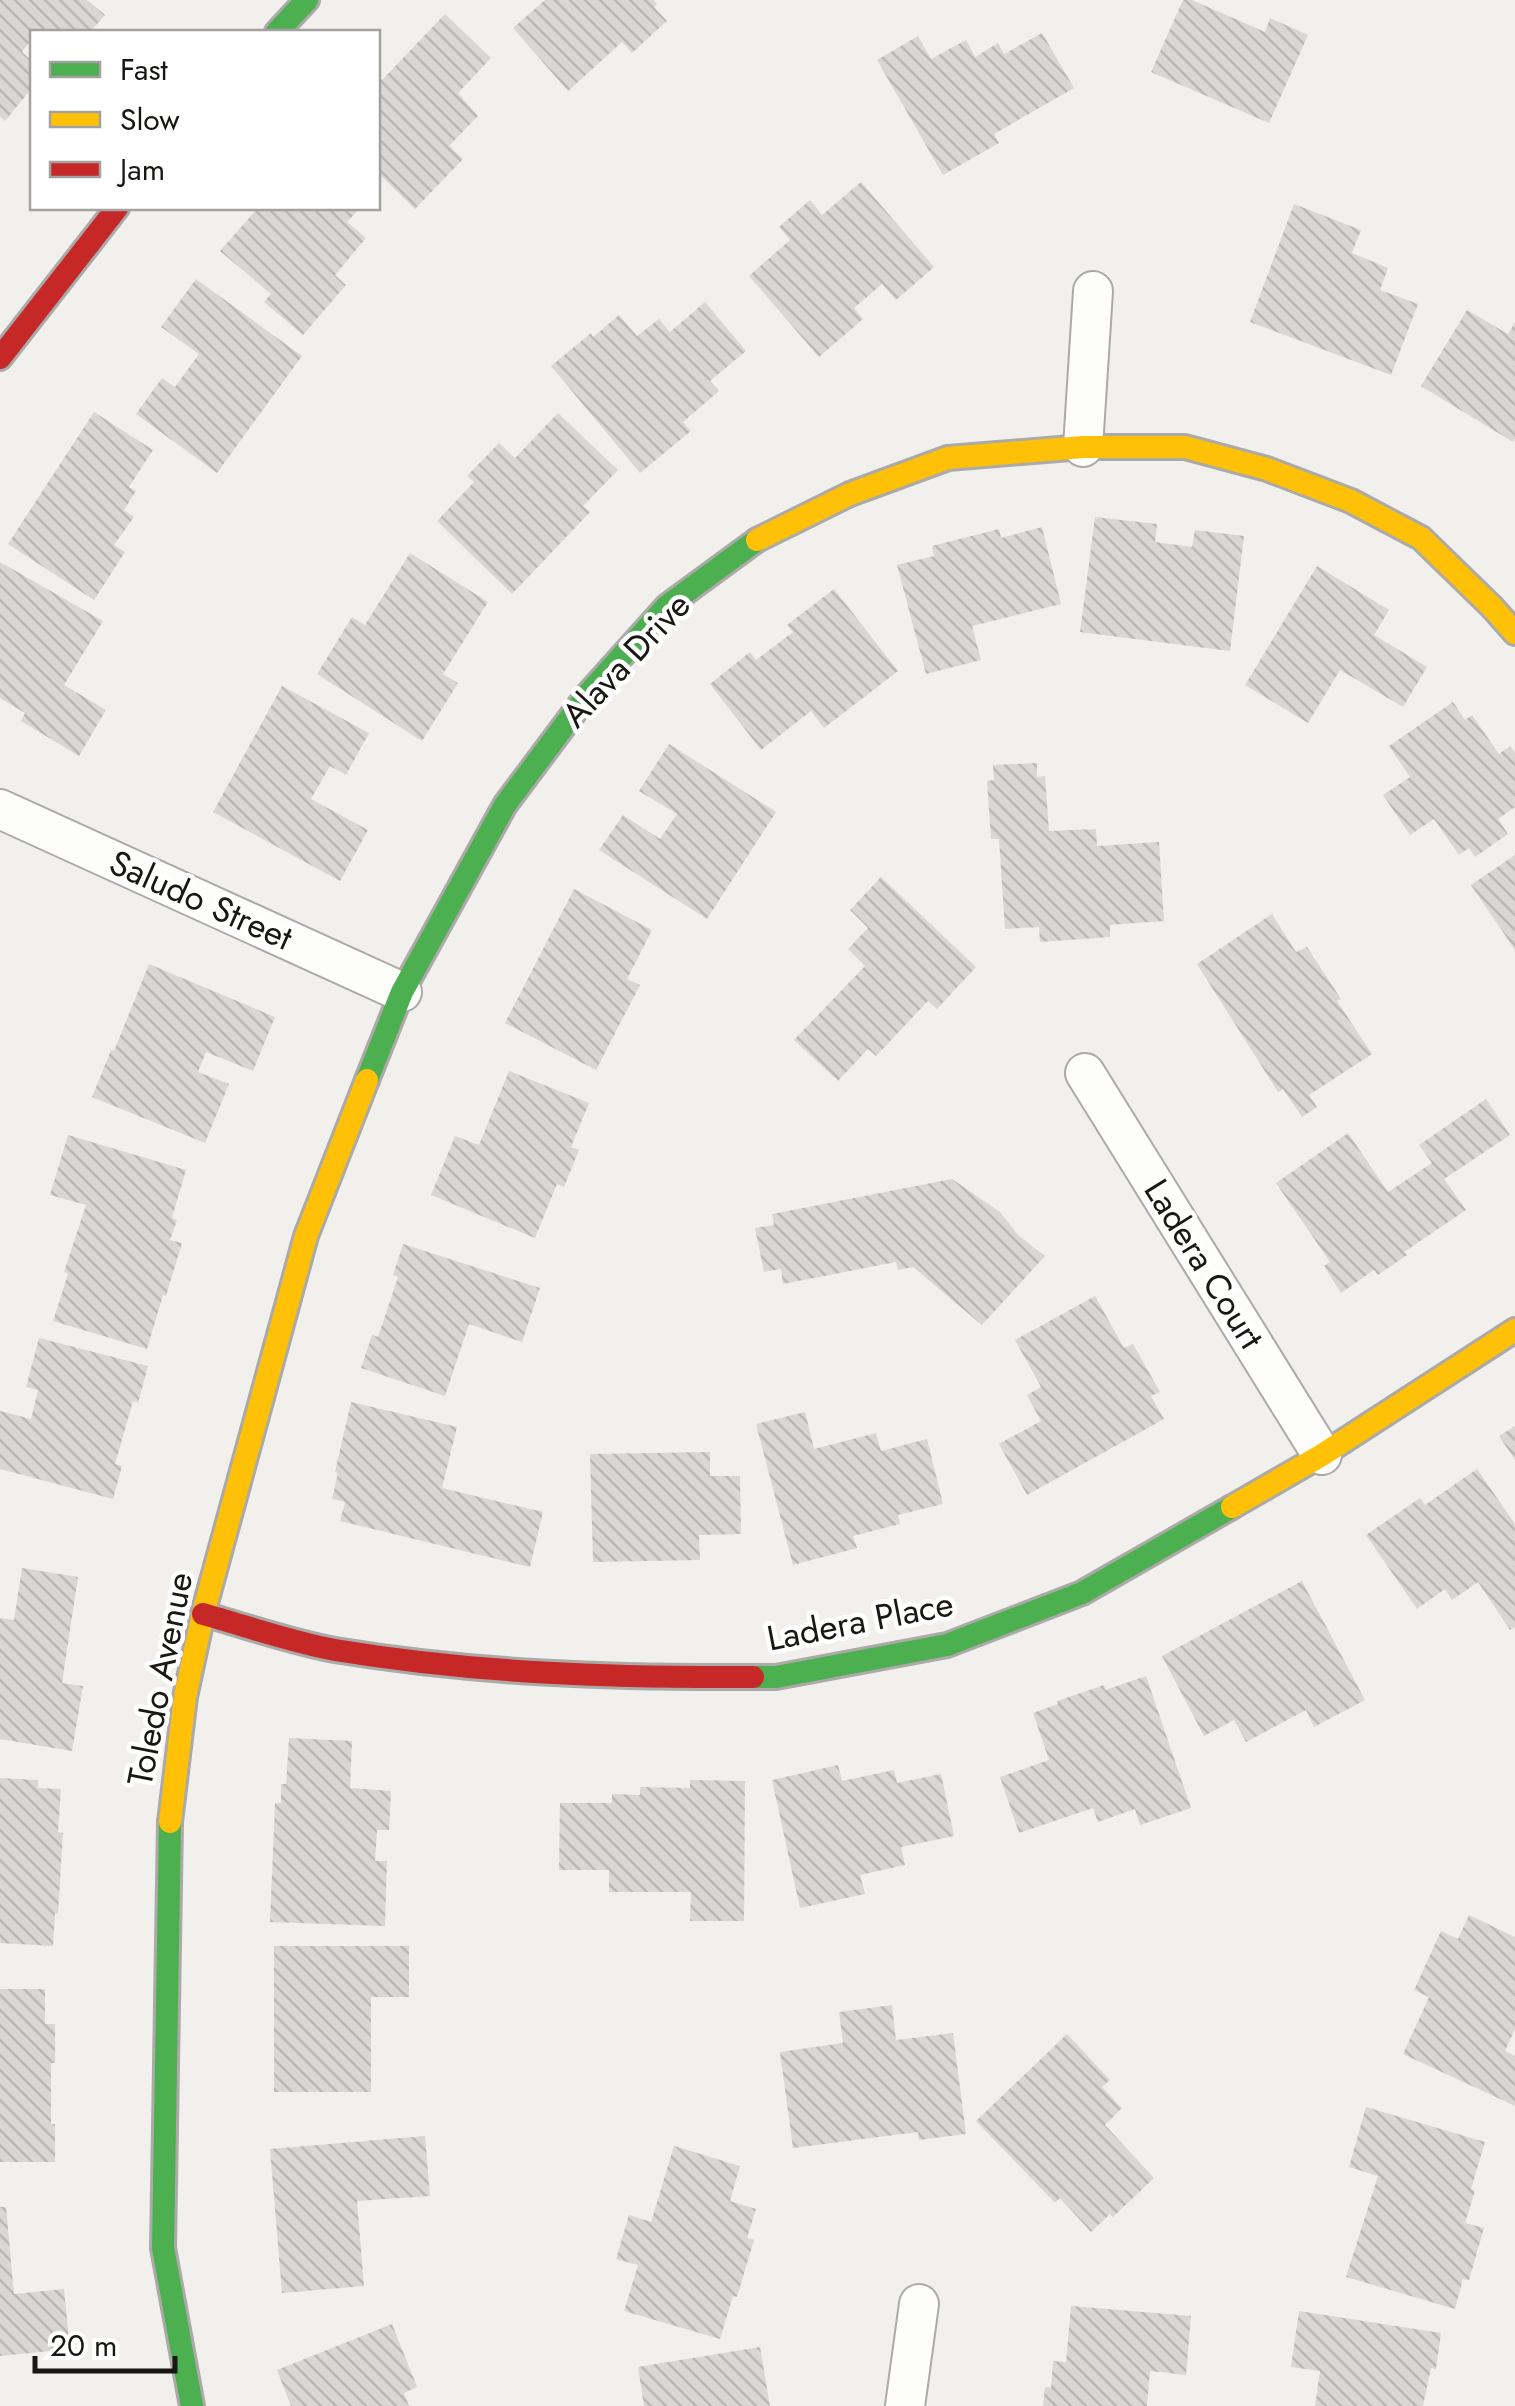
<svg xmlns="http://www.w3.org/2000/svg" width="1515" height="2406" viewBox="0 0 1515 2406" font-family="Jost,sans-serif">
  <style>
    .building { fill: url(#building-back-hatch) }
    .lines { fill: none; stroke-linecap: round; stroke-linejoin: round }
    .street-casing { stroke: #acaaa8; stroke-width: 42 }
    .fast-casing { stroke: #acaaa8; stroke-width: 28 }
    .slow-casing { stroke: #acaaa8; stroke-width: 28 }
    .jam-casing { stroke: #acaaa8; stroke-width: 28 }
    .street { stroke: #fdfdfc; stroke-width: 38 }
    .fast { stroke: #4caf50; stroke-width: 22 }
    .slow { stroke: #ffc107; stroke-width: 22 }
    .jam { stroke: #c62828; stroke-width: 22 }
    .labels { text-anchor: middle; stroke-width: 9; stroke-linejoin: round; paint-order: stroke }
    .street-label { font-size: 35px; fill: #181714; stroke: #fff }
  </style>
  <defs>
    <pattern id="building-back-hatch" width="6" height="6" patternUnits="userSpaceOnUse" patternTransform="scale(2.5)"><rect width="6" height="6" fill="#d9d7d5"/><path d="M-1 5l2 2M0 0l6 6M5-1l2 2" fill="none" stroke="#bab8b6"/></pattern>
  </defs>
  <rect width="100%" height="100%" fill="#f2f0ed"/>
  <!-- building -->
  <g class="building">
    <path d="M0,0h87l18,15 -15,17h-58v7l-10,13 10,9v27l-27,33 -5,-5z"/>
    <path d="M545,0h108l4,4 -3,3 13,14 -35,32 -10,-11 -54,49 -55,-63z"/>
    <path d="M1183,0h9l73,32 5,-14 38,17 -39,88 -118,-51z"/>
    <path d="M445,14l46,44 -33,35 20,23 -29,30 14,13 -48,50 -37,-36v-98l4,5z"/>
    <path d="M1042,33l32,55 -80,46 5,9 -56,32 -66,-115 41,-24 13,23 35,-19 9,17 23,-14 6,11z"/>
    <path d="M861,182l73,85 -38,33 -14,-16 -28,24 9,11 -44,38 -70,-81 41,-36 -11,-13 31,-27 12,15z"/>
    <path d="M1294,204l67,26 -9,23 36,15 -8,22 38,14 -27,71 -141,-53z"/>
    <path d="M258,208h102l-13,14 19,16 -31,37 11,10 -43,50 -39,-33 7,-8 -51,-43z"/>
    <path d="M196,279l106,77 -85,117 -81,-59 26,-36 13,9 24,-33 -38,-27z"/>
    <path d="M705,302l41,49 -36,30 9,10 -36,31 8,9 -51,42 -89,-107 40,-33 2,4 26,-22 18,21 22,-17 11,13z"/>
    <path d="M1467,310l41,24 7,-12v117l-2,3 -92,-56z"/>
    <path d="M94,412l59,38 -24,37 7,4 -12,19 10,7 -20,28 11,7 -31,48 -86,-56z"/>
    <path d="M558,413l60,57 -35,36 7,6 -78,82 -75,-73 37,-39 -7,-6 32,-33 16,15z"/>
    <path d="M1095,517l62,7 -2,18 37,5 3,-17 49,6 -14,115 -150,-19z"/>
    <path d="M1042,527l19,77 -89,22 9,34 -55,14 -29,-109 37,-9 -2,-10 67,-17 2,9z"/>
    <path d="M410,553l78,49 -45,72 15,9 -36,58 -105,-67 35,-57 13,8z"/>
    <path d="M0,562l103,59 -39,64 42,25 -27,46 -58,-35 4,-8 -25,-15z"/>
    <path d="M1317,566l72,44 -15,25 53,32 -24,40 -63,-37 -32,53 -63,-38z"/>
    <path d="M834,589l64,82 -74,57 -13,-17 -50,39 -51,-66 40,-32 6,8 37,-28 -6,-7z"/>
    <path d="M282,686l87,47 -23,42 -16,-9 -19,33 57,31 -28,51 -127,-69z"/>
    <path d="M1453,702l12,18 7,-5 27,39 11,-8 5,7v54l-17,12 10,15 -33,23 -6,-9 -10,7 -25,-36 -24,16 -27,-40 27,-18 -21,-31z"/>
    <path d="M669,744l107,68 -69,107 -108,-69 24,-35 37,24 17,-25 -38,-23z"/>
    <path d="M1037,763v14l8,-1 4,55 47,-2 1,17 62,-4 5,79 -54,4v12l-70,5 -1,-15 -34,2 -6,-90h-8l-4,-58 7,-1 -1,-15z"/>
    <path d="M1515,855v95l-44,-65z"/>
    <path d="M881,877l95,90 -39,42 -9,-8 -52,55 -8,-7 -30,32 -44,-41 71,-74 -17,-17 20,-21 -18,-18z"/>
    <path d="M574,889l78,41 -25,49 13,6 -44,85 -91,-47z"/>
    <path d="M1272,914l24,38 11,-5 34,52 -4,2 35,53 -63,41 8,12 -15,10 -19,-28 -5,3 -81,-128z"/>
    <path d="M149,964l126,53 -22,54 -47,-19 -8,20 31,12 -24,59 -113,-46 19,-47 3,1z"/>
    <path d="M509,1071l80,32 -18,44 8,3 -15,37 -7,-3 -22,54 -104,-43 24,-59 24,9z"/>
    <path d="M1486,1099l24,36 -66,44 22,31 -62,42 3,3 -29,20 -4,-5 -33,23 -17,-27 6,-4 -54,-79 72,-50 40,59 44,-29 -13,-18z"/>
    <path d="M68,1135l118,35 -14,48 5,2 -7,20 12,3 -16,53 -3,-1 -16,54 -94,-28 15,-47 -4,-2 22,-67 -36,-10z"/>
    <path d="M952,1179l48,33 18,23 27,21 -63,69 -69,-58 -15,3 -2,-8 -113,22 -2,-15 -17,3 -9,-44 19,-3 -2,-11z"/>
    <path d="M403,1244l137,44 -18,54 -53,-18 -24,72 -84,-28 11,-33 6,2 20,-60 -5,-2z"/>
    <path d="M1095,1296l29,52 9,-4 27,48 -9,4 13,23 -137,76 -28,-51 42,-23 -14,-26 14,-8 -26,-47z"/>
    <path d="M39,1338l109,28 -10,37 -5,-2 -18,63 7,2 -9,33 -113,-30v-58l31,8 7,-29 -12,-3z"/>
    <path d="M351,1402l106,25 -15,61 101,24 -13,55 -190,-46 5,-19 -13,-3 6,-26 -3,-1z"/>
    <path d="M805,1412l9,37 62,-16 5,18 46,-12 16,65 -45,11 2,9 -47,12 4,12 -64,17 -37,-141z"/>
    <path d="M1515,1426v34l-16,-24z"/>
    <path d="M710,1452v24h30l1,58 -42,1 1,25 -107,2 -3,-108z"/>
    <path d="M1477,1469l38,55v103l-5,3 -32,-48 -26,18 -7,-11 -28,20 -51,-74 54,-37 5,7z"/>
    <path d="M22,1568l56,9 -16,106 21,3 -11,65 -72,-12v-121l14,2z"/>
    <path d="M1302,1581l63,119 -51,27 -8,-17 -60,32 -12,-22 -30,16 -42,-80z"/>
    <path d="M1146,1676l45,132 -51,17 -5,-16 -37,13 -5,-14 -74,25 -19,-56 49,-17 -16,-47 25,-9 -1,-3 47,-16 1,5z"/>
    <path d="M289,1738l63,3 -2,47 41,3 -2,39h-12l-2,31h12l-2,65 -115,-4 5,-119h6v-19h5z"/>
    <path d="M838,1765l4,16 52,-11 3,13 44,-9 13,62 -53,11 4,18 -45,10 5,19 -65,14 -28,-128z"/>
    <path d="M0,1778l38,2v8l23,1 -3,43 5,1 -5,81 -3,-1 -2,33 -53,-3z"/>
    <path d="M690,1780l55,1 -1,140h-54l1,-29h-82v-22h-50l1,-67h52v-9l28,1v-8l50,1z"/>
    <path d="M1469,1915l46,22v92l-10,22 10,5v50l-112,-52 26,-57 -15,-7 27,-59 17,8z"/>
    <path d="M274,1946h135v51h-38v95h-97z"/>
    <path d="M0,1989h45v35h10v39h-4v61h4v38h-55z"/>
    <path d="M892,2005l4,35 57,-7 13,101 -47,6 -1,-8 -125,16 -13,-96 63,-9 -4,-31z"/>
    <path d="M1067,2034l43,46 -8,7 20,21 -17,17 49,53 -41,39 -3,-3 -19,18 -31,-34 -5,5 -79,-82z"/>
    <path d="M1366,2107l119,35 -14,47 4,2 -10,32 19,5 -15,52 -6,-1 -8,30 -109,-32 32,-101 -29,-9z"/>
    <path d="M425,2136l5,60 -73,5 7,85 -82,7 -12,-144z"/>
    <path d="M674,2146l66,20 -10,35 26,8 -9,29 7,2 -17,57 -4,-1 -13,43 -96,-28 14,-46 -22,-6 13,-44 22,7z"/>
    <path d="M0,2207h6l8,87 50,-5 6,60 -70,7z"/>
    <path d="M1071,2306l120,10 -5,59 -36,-4 -3,35h-104l2,-19 6,1 2,-27 13,1z"/>
    <path d="M1299,2311l142,22 -5,36 -5,-1 -8,38h-108l5,-35 -29,-4z"/>
    <path d="M392,2324l25,63 -13,6 5,13h-118l-14,-36z"/>
    <path d="M760,2347l10,59h-126l-6,-39z"/>
  </g>
  <g class="lines">
    <defs>
      <g id="street">
        <path d="M1083,447l10,-156"/>
        <path d="M0,809l402,183"/>
        <path d="M1085,1073l237,382"/>
        <path d="M905,2406l14,-102"/>
      </g>
      <g id="fast">
        <path d="M277,32l30,-32"/>
        <path d="M367,1080l35,-88 103,-187 83,-111 79,-88 90,-66"/>
        <path d="M753,1677h23l171,-32 135,-52 150,-86"/>
        <path d="M170,1822l-7,426 29,158"/>
      </g>
      <g id="slow">
        <path d="M757,540l93,-46 98,-36 135,-11h102l82,22 84,32 70,37 71,69 23,26"/>
        <path d="M1232,1507l90,-52 193,-125"/>
        <path d="M170,1822l15,-125 18,-83 103,-378 61,-156"/>
      </g>
      <g id="jam">
        <path d="M0,358l117,-150"/>
        <path d="M203,1614c43,12 88,28 132,36 139,23 277,28 418,27"/>
      </g>
    </defs>
    <!-- street casing -->
    <use href="#street" class="street-casing"/>
    <!-- fast casing -->
    <use href="#fast" class="fast-casing"/>
    <!-- slow casing -->
    <use href="#slow" class="slow-casing"/>
    <!-- jam casing -->
    <use href="#jam" class="jam-casing"/>
    <!-- street -->
    <use href="#street" class="street"/>
    <!-- fast -->
    <use href="#fast" class="fast"/>
    <!-- slow -->
    <use href="#slow" class="slow"/>
    <!-- jam -->
    <use href="#jam" class="jam"/>
  </g>
  <g class="labels">
    <!-- street labels -->
    <g class="street-label">
      <text transform="translate(626 660) rotate(-47)" y="12">Alava Drive</text>
      <text transform="translate(201 900) rotate(24)" y="12">Saludo Street</text>
      <text transform="translate(1204 1264) rotate(58)" y="12">Ladera Court</text>
      <text transform="translate(860 1621) rotate(-11)" y="12">Ladera Place</text>
      <text transform="translate(160 1679) rotate(-79)" y="12">Toledo Avenue</text>
    </g>
  </g>
  <!-- legend -->
  <rect x="30" y="30" width="350" height="180" fill="#ffffff" stroke="#a3a2a1" stroke-width="2.5"/>
  <rect x="50" y="62" width="50" height="15" fill="#4caf50" stroke="#a3a2a1" stroke-width="2.5"/>
  <text x="120" y="80" font-size="30" fill="#181714">Fast</text>
  <rect x="50" y="112" width="50" height="15" fill="#ffc107" stroke="#a3a2a1" stroke-width="2.5"/>
  <text x="120" y="130" font-size="30" fill="#181714">Slow</text>
  <rect x="50" y="162" width="50" height="15" fill="#c62828" stroke="#a3a2a1" stroke-width="2.5"/>
  <text x="120" y="180" font-size="30" fill="#181714">Jam</text>
  <!-- scale -->
  <path d="M35 2356v15h140v-15" fill="none" stroke="#181714" stroke-width="5"/>
  <text x="50" y="2356" font-size="30" fill="#181714" stroke="#ffffff" stroke-width="8" paint-order="stroke">20 m</text>
</svg>
